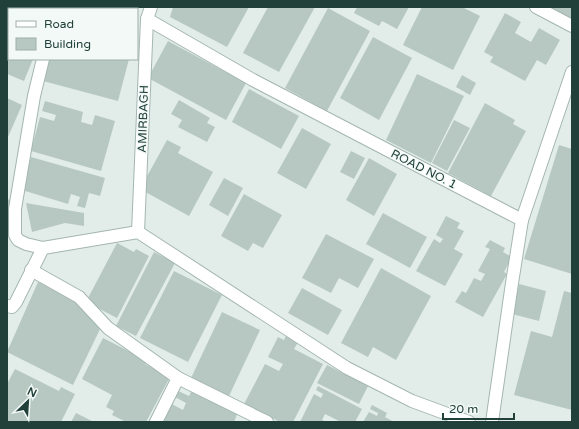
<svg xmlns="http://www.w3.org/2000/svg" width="579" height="429" viewBox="0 0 579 429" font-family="'Varela Round',sans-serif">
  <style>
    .building { fill: #b7c8c2 }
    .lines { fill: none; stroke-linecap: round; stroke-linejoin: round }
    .street-casing { stroke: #a4b6b1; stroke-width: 14 }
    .street { stroke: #fff; stroke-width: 12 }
    .labels { text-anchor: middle; stroke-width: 3; stroke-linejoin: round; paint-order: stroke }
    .street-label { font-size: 12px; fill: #204039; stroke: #f3f9f7 }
  </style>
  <rect width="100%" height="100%" fill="#e2ede9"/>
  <!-- building -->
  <g class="building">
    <path d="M17,7h38l-1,2h-38z"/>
    <path d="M64,7h66v2h-67z"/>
    <path d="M173,7h76l-22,40 -57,-30z"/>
    <path d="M268,7h47l-36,65 -36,-19z"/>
    <path d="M357,7h52l-12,22 -15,-8 -3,5 -25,-13z"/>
    <path d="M422,7h40l18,9 -27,54 -50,-25z"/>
    <path d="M549,7h23v13z"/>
    <path d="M328,8l42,23 -43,80 -42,-23z"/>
    <path d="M7,9l2,1v49h24l-9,22 -17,-7z"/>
    <path d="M505,13l16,9 -6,11 16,9 8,-14 21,12 -14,25 -9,-5 -12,21 -35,-19 3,-5 -9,-5z"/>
    <path d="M373,37l39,21 -33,62 -39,-22z"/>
    <path d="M168,41l78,42 -20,37 -78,-42z"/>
    <path d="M49,59h80l-11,42 -75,-20z"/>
    <path d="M417,74l47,22 -33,67 -45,-23z"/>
    <path d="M462,75l14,8 -6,12 -14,-8z"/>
    <path d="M249,89l50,27 -18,33 -49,-27z"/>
    <path d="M7,98l15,7 -14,32h-1z"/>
    <path d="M179,100l31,18 -3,5 8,4 -8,15 -29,-15 4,-7 -11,-6z"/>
    <path d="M45,101l38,11 -2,10 11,3 3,-10 20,6 -14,50 -70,-20 9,-34 14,4 2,-6 -14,-4z"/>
    <path d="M485,103l30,17 -2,4 13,7 -35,65 -43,-23z"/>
    <path d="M454,120l16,8 -23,43 -15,-8z"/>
    <path d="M302,128l29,16 -25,45 -29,-16z"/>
    <path d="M167,140l14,7 -3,6 35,19 -24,44 -49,-27z"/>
    <path d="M559,145l13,4v125l-48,-15z"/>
    <path d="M351,151l14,7 -11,21 -14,-7z"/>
    <path d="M31,157l74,21 -5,18 -11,-3 -4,15 -8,-2 3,-9 -9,-3 -3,10 -46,-14z"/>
    <path d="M369,158l28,16 -23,42 -28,-16z"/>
    <path d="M224,178l19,10 -15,28 -19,-11z"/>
    <path d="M244,194l38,21 -19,33 -10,-5 -5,8 -27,-15z"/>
    <path d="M7,199l6,2 -5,10 3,2 -4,8z"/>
    <path d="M26,203l58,10v13l-19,-3 -33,9z"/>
    <path d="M383,213l44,24 -17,31 -44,-24z"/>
    <path d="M446,216l14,7 -3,5 7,3 -10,18 9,5 -18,32 -29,-15 18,-32 6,4 3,-4 -7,-4z"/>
    <path d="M326,234l48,25 -16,29 -19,-10 -8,15 -29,-15z"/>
    <path d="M490,240l15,8 -2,4 9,5 -8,15 3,2 -24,43 -28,-15 7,-11 4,2 8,-15 7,3 4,-7 -7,-3 12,-22 -5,-2z"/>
    <path d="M117,243l17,9 2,-3 13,7 -32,62 -27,-14 -3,-4z"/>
    <path d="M154,252l21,11 -39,73 -20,-10z"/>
    <path d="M381,268l50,28 -35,64 -23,-13 -5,10 -27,-14z"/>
    <path d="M174,271l48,24 -34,67 -48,-24z"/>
    <path d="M38,282l30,12 34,31 -29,60 -66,-33z"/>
    <path d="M519,284l27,7 -7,30 -27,-7z"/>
    <path d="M302,288l40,22 -14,25 -40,-22z"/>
    <path d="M564,291l8,2v117l-58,-15 17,-64 21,6z"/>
    <path d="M222,312l38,18 -31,66 -38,-18z"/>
    <path d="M286,336l12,6 -4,7 29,15 -30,58h-13l-36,-18 21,-40 14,7 4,-7 -15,-7 10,-20 6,3z"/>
    <path d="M103,338l45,23 -3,3 25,13 -24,45h-20l-14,-7 2,-4 -8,-4 6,-12 -30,-16z"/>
    <path d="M327,365l41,21 -9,18 -42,-21z"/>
    <path d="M15,369l44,22 2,-4 14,7 -14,28h-54v-38z"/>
    <path d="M318,386l44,23 -7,13h-14l-16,-8 -3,6 4,2h-26l14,-28 7,4 2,-4 -7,-4z"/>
    <path d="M176,390l13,6 3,-6 46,22 -4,10h-71l2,-5 -3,-2 6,-13 15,8 3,-7 -13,-7z"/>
    <path d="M372,405l15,8 -2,4 9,5h-31l6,-10 8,4 1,-3 -8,-4z"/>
    <path d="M76,413l18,9h-23z"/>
  </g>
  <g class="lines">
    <defs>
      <g id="street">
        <path d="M536,7l36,19"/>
        <path d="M59,9l1,-2"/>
        <path d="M147,19l106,61 269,140 -10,63 -20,139"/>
        <path d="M522,220l50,-148"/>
        <path d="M138,232l9,-213 4,-12"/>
        <path d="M43,248l-17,-4 -8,-4 -3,-5v-26l19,-113 9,-37"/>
        <path d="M31,270l48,27 29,31 70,50"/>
        <path d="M7,306l5,1 4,-5 27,-54 95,-16 209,136 65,33 57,21"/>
        <path d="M156,422l22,-44 89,44"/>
      </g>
    </defs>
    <!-- street casing -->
    <use href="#street" class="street-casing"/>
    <!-- street -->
    <use href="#street" class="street"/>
  </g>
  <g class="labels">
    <!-- street labels -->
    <g class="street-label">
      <text transform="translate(143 119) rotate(-88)" y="4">AMIRBAGH</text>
      <text transform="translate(424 169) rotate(27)" y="4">ROAD NO. 1</text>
    </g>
  </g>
  <!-- border -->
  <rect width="579" height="429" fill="none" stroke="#204039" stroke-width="16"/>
  <!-- legend -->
  <rect x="8" y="8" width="130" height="52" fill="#f3f9f7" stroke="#9fafab"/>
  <rect x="16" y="21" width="20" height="6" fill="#ffffff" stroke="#9fafab"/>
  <text x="44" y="28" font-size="12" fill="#204039">Road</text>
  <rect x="16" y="38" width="20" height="12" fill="#b7c8c2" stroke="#9fafab"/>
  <text x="44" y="48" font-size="12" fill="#204039">Building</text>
  <!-- north arrow -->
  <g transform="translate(28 401) rotate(25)" stroke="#f3f9f7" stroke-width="3" paint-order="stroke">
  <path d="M0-3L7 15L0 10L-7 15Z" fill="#204039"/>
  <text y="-6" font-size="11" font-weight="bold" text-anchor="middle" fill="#204039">N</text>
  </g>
  <!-- scale -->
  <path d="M443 413v6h71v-6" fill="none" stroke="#204039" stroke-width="2"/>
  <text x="449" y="413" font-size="12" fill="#204039" stroke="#f3f9f7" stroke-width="3" paint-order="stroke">20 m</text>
</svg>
